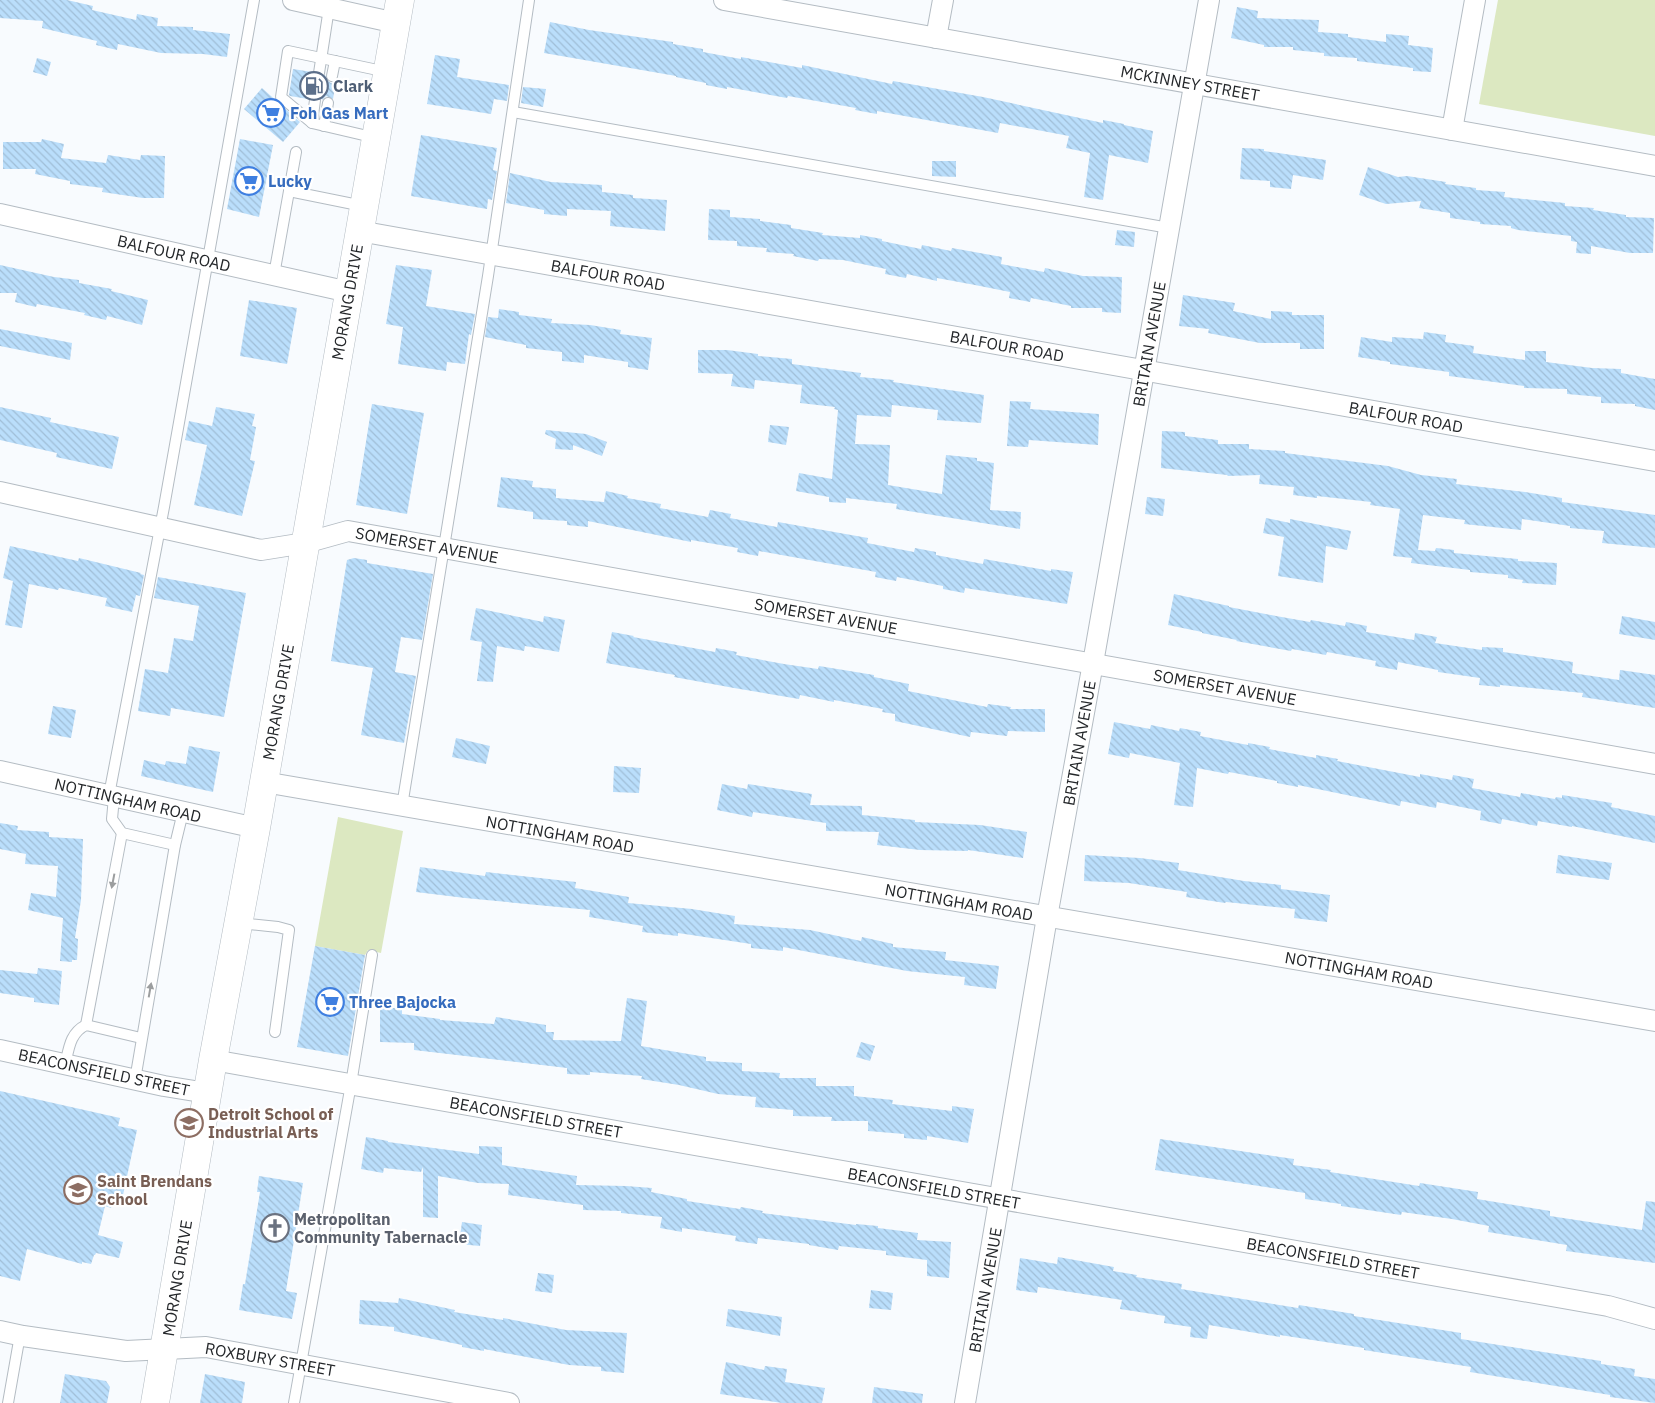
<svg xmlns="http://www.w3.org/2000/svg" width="1655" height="1403" viewBox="0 0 1655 1403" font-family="'IBM Plex Sans',sans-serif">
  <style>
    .green { fill: #dce8c1 }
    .building { fill: url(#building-back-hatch) }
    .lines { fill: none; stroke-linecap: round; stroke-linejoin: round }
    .lane-casing { stroke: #b4bcc3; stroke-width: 12 }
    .street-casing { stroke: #b4bcc3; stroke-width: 22 }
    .secondary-casing { stroke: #b4bcc3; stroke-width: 29 }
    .lane { stroke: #fff; stroke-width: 10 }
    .street { stroke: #fff; stroke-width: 20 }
    .secondary { stroke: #fff; stroke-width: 28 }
    .oneway { fill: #9c9e9f }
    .labels { text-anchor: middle; stroke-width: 4.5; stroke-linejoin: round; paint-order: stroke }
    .street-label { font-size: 16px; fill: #24272a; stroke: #fff }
    .service-label { font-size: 16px; font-weight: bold; fill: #4e5e75; stroke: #fff; text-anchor: start }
    .shop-label { font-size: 16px; font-weight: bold; fill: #366cbe; stroke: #fff; text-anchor: start }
    .education-label { font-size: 16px; font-weight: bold; fill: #785e54; stroke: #fff; text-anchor: start }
    .worship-label { font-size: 16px; font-weight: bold; fill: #5b616d; stroke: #fff; text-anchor: start }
  </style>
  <defs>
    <pattern id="building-back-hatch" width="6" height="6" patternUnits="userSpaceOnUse" patternTransform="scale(1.25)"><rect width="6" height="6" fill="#badefb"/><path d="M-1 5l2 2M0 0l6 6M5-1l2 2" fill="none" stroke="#a0bed7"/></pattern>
  </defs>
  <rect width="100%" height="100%" fill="#f8fbfe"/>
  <!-- green -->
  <g class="green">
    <path d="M1498,0h157v136l-176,-32z"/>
    <path d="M338,817l65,14 -22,122 -13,-3 -3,5 -50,-9z"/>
  </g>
  <!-- building -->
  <g class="building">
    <path d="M0,0h67l26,6 -1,4 44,10 1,-6 21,4 -1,8 36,1v3l37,4 -3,23 -24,-3 -42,-1 -43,-9 -1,6 -21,-5 1,-4 -55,-13 1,-7 -43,-3z"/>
    <path d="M1237,7l21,4 -1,7 62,2 -1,12 30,2v3l38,5v-8l23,2 -1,9 25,3 -2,24 -18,-1v-3l-56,-7v-3l-33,-2v-3l-31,-3v-3h-29v-2l-33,-7z"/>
    <path d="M550,22l39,8 84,12v2l30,5v3l38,7v-2l61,11v-3l90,19 1,-3 90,16 120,26v-3l21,4v1l29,6 -5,32 -39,-8 -6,45 -19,-3 6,-44 -24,-5 3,-12 -69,-13 -2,10 -121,-22v3l-22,-4 1,-2 -68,-12 -1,2 -60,-11v2l-21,-4v-2l-30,-6v-1l-132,-23z"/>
    <path d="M435,55l25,4 -3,18 52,8 -2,16 -13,-2 -3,15 -64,-10z"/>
    <path d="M37,58l14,4 -4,14 -14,-4z"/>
    <path d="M293,69l19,3 1,4 4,4 5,-1 3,-4 3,6 3,2 5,-2 -3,18 -7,-3 -4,4 -2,-5 -5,-2 -5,2 -2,4 -18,-3 -1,-1z"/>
    <path d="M523,87l23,2 -3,18 -22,-4z"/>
    <path d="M262,88l38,34 -17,20 -39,-33z"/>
    <path d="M421,135l76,13 -4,22 4,1 -5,29 -4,-1 -1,10 -76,-13z"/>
    <path d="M42,139l22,5 -3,14 45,5 2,-8 32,5 1,-5 24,1 -1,42h-21l-41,-6 1,-4 -33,-4v-3l-35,-7 1,-5h-33v-27h38z"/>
    <path d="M240,139l33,6 -14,72 -32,-8z"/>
    <path d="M1242,148l22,1v2l62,9 -3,20 -30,-5 -2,14 -21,-2v-6l-30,-2z"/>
    <path d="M932,161h24v16l-24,-1z"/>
    <path d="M1368,167l30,10 9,-1 39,6 -1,2 31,4v2l29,2 -1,5 61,6v3l29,2 -1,2 33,5v2l28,1 -1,35h-23l-39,-7v8l-15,-1 1,-11 -6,-1v-5l-53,-6 -7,-2v-2l-31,-2v-2l-30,-4v-5l-31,-5 2,-7 -35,3 -27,-9z"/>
    <path d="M510,173l41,9 51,3v7l31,3v3l34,2 -2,31 -55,-5 1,-15 -44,-2v7l-23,-2v-4l-38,-7z"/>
    <path d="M709,209l21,1v7l30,2v2l31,4v3l32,5 -1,2 38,3v-3l22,4v2l39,8 1,-4 29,6 1,-3 50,9 -1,7 43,8 1,-4 38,8 39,1 -1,36 -19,-1v-4h-31v-2l-40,-8 -1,4 -21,-4 1,-6 -35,-7 -38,-7v3l-30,-7 -1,4 -21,-4 1,-5 -43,-9 -24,-1 -1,2 -25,-5 1,-2 -28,-2 1,-4 -30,-2v-5l-29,-1z"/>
    <path d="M1117,230l18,2 -1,15 -19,-2z"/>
    <path d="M0,265l54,12 25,3v3l33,6 -1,2 37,9 -6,25 -35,-9 -1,4 -22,-5 1,-2 -48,-9 -1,3 -21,-5 2,-9h-17z"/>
    <path d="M396,265l36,5 -6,36 49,8 -4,21 -2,-1 -4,30 -18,-2 -1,9 -48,-7 5,-37 -17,-3z"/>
    <path d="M1183,295l52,8 -2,8 38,8v-8l21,1v3h32v34h-24v-6h-40l-52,-10 1,-4 -30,-3z"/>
    <path d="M249,300l48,8 -10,56 -47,-8z"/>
    <path d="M499,309l20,3v3l33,4 -1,4 39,2 31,5 -1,4 32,4 -4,32 -20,-3v-5l-44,-7v8l-22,-2v-9l-36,-4v-3l-41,-8 3,-20 10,1z"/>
    <path d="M0,329l72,14 -2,17 -70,-14z"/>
    <path d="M1424,332l22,3 -1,7 29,4 -1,7 52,7v-9h21v11l46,6 29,1v4l34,6v31l-20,-4v-2l-34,-1v-6l-34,-3v-5l-43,-1v-2l-75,-10v-4l-59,-8v-2l-32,-5 3,-20 31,5v-5l31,2z"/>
    <path d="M698,350h29l31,4v2l34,3v5l69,9 -1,4 34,3 -1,2 91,13 -3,28 -44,-3 1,-10 -46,-5 -1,12 -34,-2 -2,29 35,1 -2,40 54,9 4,-39 31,3v3l17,2 -4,47 31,2 -1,17 -124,-20 1,-5 -51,-6v5l-17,-1v-5l-33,-6 3,-18 33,6 6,-69 -4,-1 1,-2 -35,-4 2,-18 -47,-5 -1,9 -23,-3 2,-12 -35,-1z"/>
    <path d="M1010,401l21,1 -1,7 69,5 -1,31 -69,-5 -1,7 -21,-1z"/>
    <path d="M372,404l52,9 -17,101 -51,-9z"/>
    <path d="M0,407l51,11 -1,4 69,15 -7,32 -56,-12 1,-4 -57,-13z"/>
    <path d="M216,407l39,7 -3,12 4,1 -6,33 5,1 -13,55 -48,-11 13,-60 -22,-5 4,-19 23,5z"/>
    <path d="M770,425l19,2 -3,18 -18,-3z"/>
    <path d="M546,430l40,4 21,8 -5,14 -29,-11v5l-18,-1 1,-10 -11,-5z"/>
    <path d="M1162,431l23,1v4l33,4v4h31v5l36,2v2l103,13 33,9 36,4 -1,5 69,8 37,6v4l93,13v33l-53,-5 2,-12 -34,-3v-2l-48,-7 -1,11 -57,-6 1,-4 -42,-5 -5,35 17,1 1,-3 18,2v3l64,6v2l39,2 -1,22 -34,-2 1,-3 -15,-2v-3l-38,-3v-2l-59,-7 1,-5 -19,-2 7,-47 -30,-4 1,-3 -54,-6v2l-24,-3 1,-8 -35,-3 1,-9 -32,1 -1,-1 -66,-7z"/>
    <path d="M501,477l32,4 -1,6 24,2v9l48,4 2,-11 22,5 -1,2 34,6 -1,4 48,9 2,-7 21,4 -1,4 47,9 1,-5 90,16 -1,5 47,9 1,-4 21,4v3l47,9 1,-5 67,12v-2l22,3 -6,32 -102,-16 -1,5 -21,-4v-3l-46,-9 -1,4 -21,-4 1,-5 -117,-21 -1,5 -21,-4 1,-4 -47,-8v2l-103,-21v6l-21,-2v-4l-34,-2v-7l-36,-5z"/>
    <path d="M1147,497l18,2 -2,17 -18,-2z"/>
    <path d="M1266,518l24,5v-4l61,12 -4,19 -21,-4 -3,37 -45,-7 6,-39 -21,-4z"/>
    <path d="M10,546l68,15 1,-3 62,15 -1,1 4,1 -4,21 -4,-1 -4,17 -27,-6 2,-8 -48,-10 -1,2 -29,-6 -7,44 -17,-3 8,-44 -10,-3z"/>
    <path d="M354,558l13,2v3l66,11 -11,66 -21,-3 -6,35 21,4 -12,67 -43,-8 12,-67 -42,-7 16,-101z"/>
    <path d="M158,577l88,16 -22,124 -53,-9 -1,8 -32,-5 7,-42 23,4 6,-35 19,3 6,-35 -45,-8z"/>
    <path d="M1174,594l55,12v1l47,9 34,6 1,-2 34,6 1,-4 21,4 -1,6 48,8 1,-7 22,4 -2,6 47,7v-3l21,1v4l70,10 -1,11 47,7 1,-10 35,5v33l-73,-11 1,-4 -83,-8v2l-21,-2 1,-7 -42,-6v-2l-40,-8 -1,8 -22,-4 1,-5 -49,-9 -1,3 -34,-6 -1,2 -55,-10 1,-1 -35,-7v-1l-34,-7z"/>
    <path d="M476,608l67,14 1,-6 21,4 -6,32 -34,-6 -1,5 -27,-5 -4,36 -16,-1 5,-39 -12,-2z"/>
    <path d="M1622,616l33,6v18l-36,-6z"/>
    <path d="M612,632l22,4 -1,1 82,15 1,-4 21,4 -1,3 48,9 34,5 1,-3 55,9v2l35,7 -1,7 79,16 1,-3 23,3 -1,2h35v23l-37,-1 -1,5 -36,-4 -1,5 -75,-16v-7l-13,-2 1,-3 -49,-9v2l-34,-7 -1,4 -65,-11 -60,-11 1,-2 -69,-12z"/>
    <path d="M53,706l23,4 -5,28 -23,-4z"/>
    <path d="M1114,722l36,7 1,-4 28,6 1,-3 21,4 -1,4 48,9v-2l22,4 -1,2 47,9v-3l22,4 -1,2 83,16v-3l32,6 1,-5 21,4 -2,9 48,9 1,-4 34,6 1,-2 6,1v-3l50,8 -1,4 44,9v27l-83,-17v1l-34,-6 -1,5 -35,-7 -1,5 -21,-4 1,-9 -44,-9 -1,6 -35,-7 -1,5 -102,-21v2l-21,-4v-2l-48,-9 -1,2 -31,-6 -4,39 -19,-2 6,-42 -50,-10 -1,5 -21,-4z"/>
    <path d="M456,738l34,8 -4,18 -34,-7z"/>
    <path d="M189,746l31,6 -7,40 -72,-16 3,-16 21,5 1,-4 20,3z"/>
    <path d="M614,766l27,2 -2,25 -26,-1z"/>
    <path d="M722,784l25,5 1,-5 64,10 -2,11 52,1v9l53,5v2l65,3 47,7 -4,26 -55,-8v1l-48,-1 -43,-5 2,-13 -53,-1v-8l-73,-11 -1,5 -35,-7z"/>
    <path d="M0,823l18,3 -1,4 32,2v5l34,2 -2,61 -6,38 3,1 -1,21h-5v2l-12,-1 3,-43 -35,-8 3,-17 25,4 2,-31 -33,-2 1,-10 -26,-5z"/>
    <path d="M1085,855l55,3 39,5 -1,7 66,11 37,4v4l49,6 -3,27 -33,-4 1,-9 -69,-7 -1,1 -39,-6 1,-5 -58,-9 -45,-2z"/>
    <path d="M1558,855l54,8 -3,17 -53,-7z"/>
    <path d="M420,867l65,9 1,-4 90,10 -1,6 54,9 -1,6 64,6 43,7 -1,8 76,6 51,11 1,-4 31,7v3l53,5 -1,8 54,6 -3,23 -32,-4 1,-8 -58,-6 -124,-24v4l-32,-3v-4l-73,-11v3l-36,-4 1,-6 -54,-9 1,-7 -125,-12 -49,-6z"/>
    <path d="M315,946l50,9 -17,101 -51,-9z"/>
    <path d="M38,968l24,3 -3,34 -25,-3v-4l-34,-5v-23l37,4z"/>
    <path d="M627,998l20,3 -6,45 65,11v4l36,2v8l38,2 -1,5h37v8h38v10l39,4 -1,4 60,7v-5l22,3 -6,34 -41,-7v4l-23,-2v-4l-36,-3v-10h-37l1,-4 -39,-1v-6l-38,-3 1,-10 -38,-3 -39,-9 -38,-6 1,-3 -52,-4v3l-23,-1v-6l-153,-18v-7l-34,-1v-34h22v6l38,5v1l54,4 2,-7 50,8v7h8l-1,8 68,1z"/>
    <path d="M861,1042l14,4 -5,15 -14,-4z"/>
    <path d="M0,1091l120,27 -2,8 19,4 -14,65 -8,-2 -4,15 -6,-2 -7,29 25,7 -4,16 -23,-5 -1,2h-1l-3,9 -9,-2v2l-55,-15 -7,32 -20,-5z"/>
    <path d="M366,1137l22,4v1l91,12v-8l23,1v18l75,11 -1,9 50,1 26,2 -1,4 36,7v2l53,8 1,-2 22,4 -1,2 94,12v-1l22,2v2l40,5 -1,7 34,2 -2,36 -22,-2v-16l-41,-5v-4l-47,-5 -1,4 -29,-5v-1l-51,-6 -1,6 -22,-3 1,-5 -54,-8v4l-22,-4 2,-11 -41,-4v-2l-38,-1v-5l-75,-10 1,-11 -31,-1 -40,-7v42l-15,-1v-50l-2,5 -37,-4 -1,5 -22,-4z"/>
    <path d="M1160,1139l134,20 -1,6 38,5 -1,2 89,14 1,-3 58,9 -1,7 73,12v5l92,14 4,-29 9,1v61l-89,-12 1,-6 -79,-13 1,-6 -37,-7 -50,-7 -1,3 -60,-9v-2l-36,-5v-6l-150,-23z"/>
    <path d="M259,1176l44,7 -17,108 11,2 -5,26 -53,-9 4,-26h2l15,-92h-3z"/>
    <path d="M462,1222l20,3 -2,21 -21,-2z"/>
    <path d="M1058,1257l56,10 -1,4 24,4 -1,2 46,7 -1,5 117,19 1,-3 55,9v2l107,17v6l140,22v3l34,5 -1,7 21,3v24l-45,-6v-2l-140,-23 1,-5 -107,-17v-2l-84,-13v2l-71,-12 -2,14 -17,-2 1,-10 -27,-4 1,-7 -45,-7 2,-9 -84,-13 -1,6 -21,-3 4,-32 37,6z"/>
    <path d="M538,1273l16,2 -2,18 -17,-2z"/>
    <path d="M871,1290l22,3 -2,17 -22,-2z"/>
    <path d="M399,1298l56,12 -1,2 49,8v-2l63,12 61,3 -3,40 -23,-2v-4l-32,-2 -85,-16v2l-22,-4v-2l-68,-14v-4l-35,-3 1,-24 38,3z"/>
    <path d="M728,1309l54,8 -2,19 -54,-10z"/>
    <path d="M726,1362l38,8 1,-4 22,3 -2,13 40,6 -3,15h-40l-62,-9z"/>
    <path d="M65,1374l41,7 4,6 -3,16h-47z"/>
    <path d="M205,1374l40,8 -3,21h-42z"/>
    <path d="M874,1387l49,7 -1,9h-50z"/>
  </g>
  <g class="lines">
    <defs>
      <g id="lane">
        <path d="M319,73l10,-65"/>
        <path d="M332,76l3,-15"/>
        <path d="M315,100l-3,23 64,15"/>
        <path d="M513,112l656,116"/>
        <path d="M312,123l-31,-26 7,-46 99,21"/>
        <path d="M324,126l4,-23"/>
        <path d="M289,191l74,15"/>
        <path d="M274,275l22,-123"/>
        <path d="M109,795l55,-288 90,-507"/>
        <path d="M114,797l-2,22 10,14 53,12"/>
        <path d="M402,806l86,-530 41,-276"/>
        <path d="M239,923l39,4 11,3 -14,102"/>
        <path d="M86,1025l36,-192"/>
        <path d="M65,1065c4,-17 5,-32 21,-40l55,13"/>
        <path d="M135,1080l40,-235 8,-33"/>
        <path d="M8,1403l12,-68"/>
        <path d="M294,1403l57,-319 21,-129"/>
      </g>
      <g id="street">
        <path d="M293,0l103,23"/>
        <path d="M724,0l931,166"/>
        <path d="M936,38l7,-38"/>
        <path d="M1452,130l23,-130"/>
        <path d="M0,214l349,78"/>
        <path d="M359,231l1296,230"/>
        <path d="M0,492l261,58 44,-7 43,-12 1307,233"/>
        <path d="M0,771l256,57"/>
        <path d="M264,782l1391,239"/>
        <path d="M0,1050l164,36 43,7"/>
        <path d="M213,1060l1395,246 47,13"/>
        <path d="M0,1331l23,5 103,15 80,-4 303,56"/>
        <path d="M965,1403l82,-486 46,-254 116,-663"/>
      </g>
      <path id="secondary" d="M155,1403l58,-343 43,-232 144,-828"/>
    </defs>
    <!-- lane casing -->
    <use href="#lane" class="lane-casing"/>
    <!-- street casing -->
    <use href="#street" class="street-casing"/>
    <!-- secondary casing -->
    <use href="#secondary" class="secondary-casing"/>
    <!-- lane -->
    <use href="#lane" class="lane"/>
    <!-- street -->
    <use href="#street" class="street"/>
    <!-- secondary -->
    <use href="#secondary" class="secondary"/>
  </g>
  <!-- one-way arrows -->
  <defs><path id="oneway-solid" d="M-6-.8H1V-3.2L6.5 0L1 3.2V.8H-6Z" transform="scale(1.25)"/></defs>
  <g class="oneway">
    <use href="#oneway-solid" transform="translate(113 881) rotate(101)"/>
    <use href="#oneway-solid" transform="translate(150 990) rotate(-80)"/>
  </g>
  <!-- icons -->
  <defs>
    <symbol id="fuel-ring" viewBox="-11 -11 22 22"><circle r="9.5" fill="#fff" stroke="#5c6f8a" stroke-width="1.5"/><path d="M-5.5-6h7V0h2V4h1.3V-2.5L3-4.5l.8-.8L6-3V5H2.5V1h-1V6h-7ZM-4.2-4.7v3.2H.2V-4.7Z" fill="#5c6f8a"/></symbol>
    <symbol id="supermarket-ring" viewBox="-11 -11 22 22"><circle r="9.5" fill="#fff" stroke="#3f7fe0" stroke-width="1.5"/><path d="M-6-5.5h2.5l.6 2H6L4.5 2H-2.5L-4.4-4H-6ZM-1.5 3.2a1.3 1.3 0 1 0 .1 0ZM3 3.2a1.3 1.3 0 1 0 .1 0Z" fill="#3f7fe0"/></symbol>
    <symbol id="school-ring" viewBox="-11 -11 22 22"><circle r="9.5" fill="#fff" stroke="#8d6e63" stroke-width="1.5"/><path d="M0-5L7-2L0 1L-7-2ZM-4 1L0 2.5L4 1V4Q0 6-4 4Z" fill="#8d6e63"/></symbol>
    <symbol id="church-ring" viewBox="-11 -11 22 22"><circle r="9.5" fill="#fff" stroke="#6b7280" stroke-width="1.5"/><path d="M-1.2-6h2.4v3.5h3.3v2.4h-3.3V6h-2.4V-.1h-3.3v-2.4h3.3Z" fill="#6b7280"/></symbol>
  </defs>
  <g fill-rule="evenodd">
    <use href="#fuel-ring" x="298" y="70" width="32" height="32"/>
    <use href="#supermarket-ring" x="255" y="97" width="32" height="32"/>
    <use href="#supermarket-ring" x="233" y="165" width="32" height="32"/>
    <use href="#supermarket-ring" x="314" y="986" width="32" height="32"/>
    <use href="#school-ring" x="173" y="1107" width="32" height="32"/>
    <use href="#school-ring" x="62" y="1174" width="32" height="32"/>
    <use href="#church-ring" x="259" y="1212" width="32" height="32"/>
  </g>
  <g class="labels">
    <!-- street labels -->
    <g class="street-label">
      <text transform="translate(1190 83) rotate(10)" y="6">MCKINNEY STREET</text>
      <text transform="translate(174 253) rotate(13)" y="6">BALFOUR ROAD</text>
      <text transform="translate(608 275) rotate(10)" y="6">BALFOUR ROAD</text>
      <text transform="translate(347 302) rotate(-80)" y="6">MORANG DRIVE</text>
      <text transform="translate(1149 344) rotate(-80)" y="6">BRITAIN AVENUE</text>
      <text transform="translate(1007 346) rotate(10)" y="6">BALFOUR ROAD</text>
      <text transform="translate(1406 417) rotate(10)" y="6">BALFOUR ROAD</text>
      <text transform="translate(427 545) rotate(10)" y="6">SOMERSET AVENUE</text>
      <text transform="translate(826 616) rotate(10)" y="6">SOMERSET AVENUE</text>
      <text transform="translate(1225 687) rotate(10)" y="6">SOMERSET AVENUE</text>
      <text transform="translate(278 702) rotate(-80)" y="6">MORANG DRIVE</text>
      <text transform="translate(1079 743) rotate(-80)" y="6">BRITAIN AVENUE</text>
      <text transform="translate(128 800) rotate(13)" y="6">NOTTINGHAM ROAD</text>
      <text transform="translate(560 834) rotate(10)" y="6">NOTTINGHAM ROAD</text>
      <text transform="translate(959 902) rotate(10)" y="6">NOTTINGHAM ROAD</text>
      <text transform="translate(1359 970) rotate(10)" y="6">NOTTINGHAM ROAD</text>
      <text transform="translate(104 1072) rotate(12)" y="6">BEACONSFIELD STREET</text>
      <text transform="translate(536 1117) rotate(10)" y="6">BEACONSFIELD STREET</text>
      <text transform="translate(934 1188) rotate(10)" y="6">BEACONSFIELD STREET</text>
      <text transform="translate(1333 1258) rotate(10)" y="6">BEACONSFIELD STREET</text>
      <text transform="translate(177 1278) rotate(-81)" y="6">MORANG DRIVE</text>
      <text transform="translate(985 1290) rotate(-80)" y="6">BRITAIN AVENUE</text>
      <text transform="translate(270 1359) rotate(10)" y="6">ROXBURY STREET</text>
    </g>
    <!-- service labels -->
    <g class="service-label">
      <text x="333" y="92">Clark</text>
    </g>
    <!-- shop labels -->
    <g class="shop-label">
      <text x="290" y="119">Foh Gas Mart</text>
      <text x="268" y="187">Lucky</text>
      <text x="349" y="1008">Three Bajocka</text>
    </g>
    <!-- education labels -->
    <g class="education-label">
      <text x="208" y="1120">Detroit School of<tspan x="208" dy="18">Industrial Arts</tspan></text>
      <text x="97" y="1187">Saint Brendans<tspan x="97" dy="18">School</tspan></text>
    </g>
    <!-- worship labels -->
    <g class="worship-label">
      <text x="294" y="1225">Metropolitan<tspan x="294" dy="18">Community Tabernacle</tspan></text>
    </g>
  </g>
</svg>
